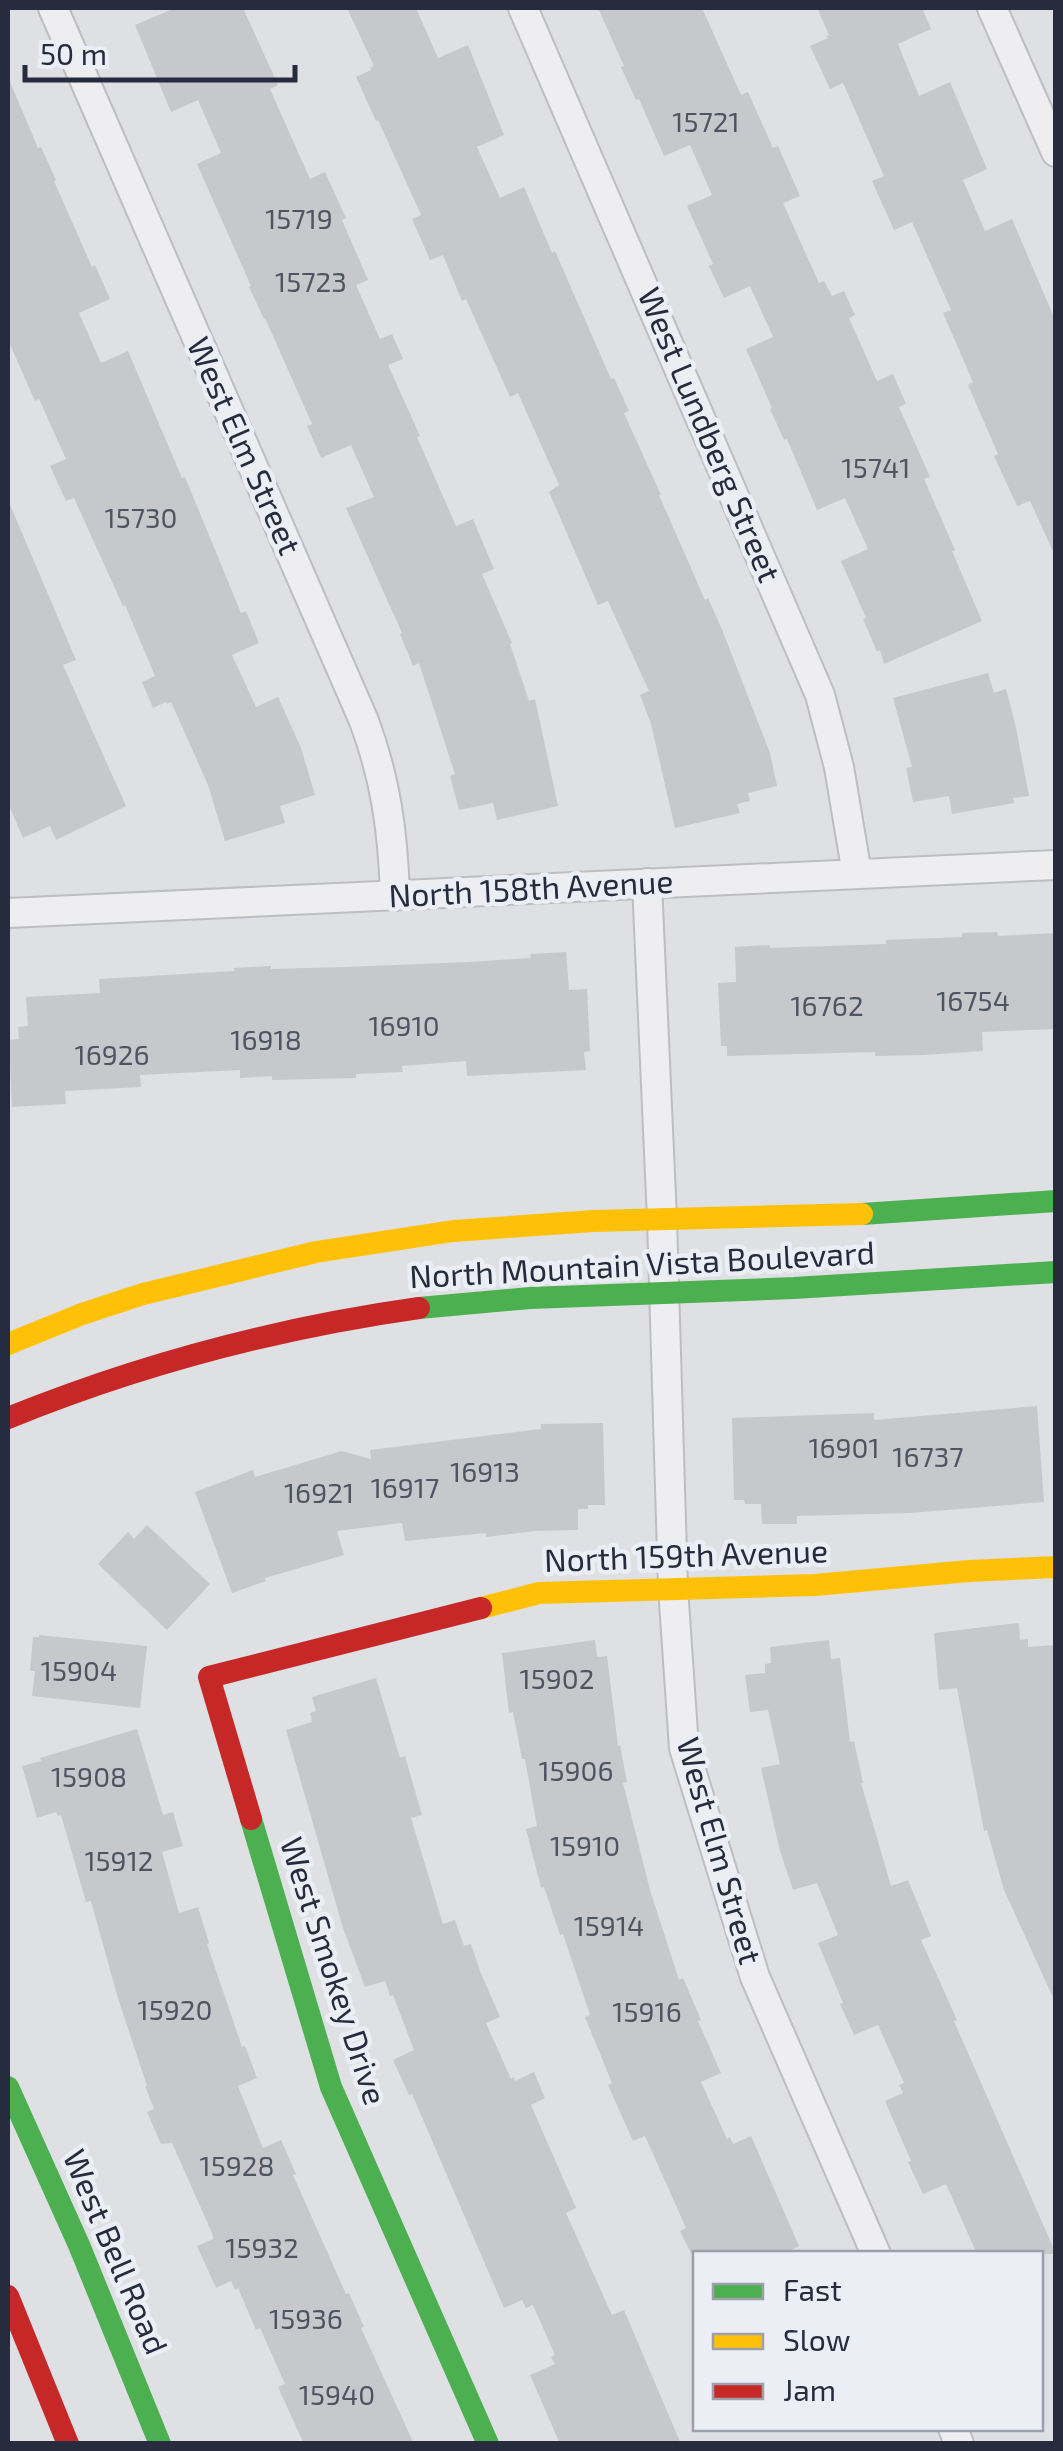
<svg xmlns="http://www.w3.org/2000/svg" width="1063" height="2451" viewBox="0 0 1063 2451" font-family="'Exo 2',sans-serif">
  <style>
    .building { fill: #c7c8cc }
    .lines { fill: none; stroke-linecap: round; stroke-linejoin: round }
    .street-casing { stroke: #bdbec2; stroke-width: 32 }
    .street { stroke: #eeeef1; stroke-width: 28 }
    .fast { stroke: #4caf50; stroke-width: 22 }
    .slow { stroke: #ffc107; stroke-width: 22 }
    .jam { stroke: #c62828; stroke-width: 22 }
    .labels { text-anchor: middle; stroke-width: 9; stroke-linejoin: round; paint-order: stroke }
    .number-label { font-size: 28px; fill: #4f5462 }
    .street-label { font-size: 32px; fill: #262c3d; stroke: #ebeef4 }
  </style>
  <rect width="100%" height="100%" fill="#dee0e4"/>
  <!-- building -->
  <g class="building">
    <path d="M175,8h68l35,77 -8,4 40,90 15,-7 21,46 -4,2 26,60 -12,5 24,54 12,-5 11,25 -15,6 32,71 -3,1 39,89 17,-7 21,50 -12,5 30,69 -2,1 19,57 6,-2 23,107 -61,14 -4,-17 -34,7 -9,-34 5,-2 -36,-111 -6,3 -13,-32 2,-1 -56,-125 28,-11 -23,-52 -30,13 -14,-32 5,-2 -47,-106 -1,1 -15,-32 2,-1 -54,-122 24,-11 -23,-53 -27,12 -36,-87z"/>
    <path d="M347,8h69l22,50 30,-13 36,90 -27,12 23,51 24,-11 28,66 3,-2 56,128 3,-1 15,33 -5,2 37,82h-2l46,105 3,-2 15,34 47,121 7,33 -29,7 2,8 -13,3 3,9 -65,15 -24,-104 -11,-29 9,-4 -41,-90 -10,4 -49,-113 10,-7 -41,-92 -8,4 -44,-98 -4,2 -19,-46 -13,5 -18,-41 9,-4 -43,-95 -2,1 -20,-44 15,-7 -1,-2 4,-2z"/>
    <path d="M598,8h104l39,87 7,-3 25,56 5,-2 22,50 -17,7 36,80 5,-2 8,15 12,-5 11,24 -6,3 28,63 16,-7 13,30 -7,3 31,70 -6,2 31,71 -3,1 30,70 -98,43 -4,-14 -3,2 -14,-33 3,-1 -25,-57 27,-12 -23,-51 -28,12 -30,-71 -3,1 -14,-31 2,-1 -26,-59 27,-12 -23,-51 -26,12 -15,-32 4,-2 -26,-58 25,-11 -22,-50 -26,11 -25,-57 -3,1 -15,-33 3,-1z"/>
    <path d="M817,8h105l9,21 -33,15 21,52 31,-14 37,87 -24,11 22,51 27,-12 44,103v236l-26,-57 -13,5 -23,-50 4,-2 -30,-69 5,-3 -30,-69 8,-3 -39,-88 -18,8 -22,-49 12,-5 -41,-93 -13,6 -20,-43 18,-8 -2,-2 3,-1z"/>
    <path d="M8,77l30,71 3,-1 15,33 -2,1 38,86 3,-2 15,34 -31,14 22,50 27,-12 54,127 3,-1 56,136 5,-2 13,32 -27,12 24,52 22,-10 23,51 14,47 -35,11 5,17 -60,18 -17,-56 -37,-83 -4,2 -1,-2 -13,6 -11,-26 13,-6 -30,-71 -2,1 -49,-108 -8,3 -16,-35 16,-7 -27,-60 -4,2 -27,-61z"/>
    <path d="M8,500l68,160 -13,5 63,141 -70,34 -6,-14 -27,12 -15,-35z"/>
    <path d="M988,673l6,20 12,-4 9,34 14,73 -16,2 1,5 -62,11 -3,-18 -36,6 -7,-34 6,-1 -19,-69z"/>
    <path d="M997,932l1,4 58,-3v96l-74,3 1,19 -59,4 -49,1v-4l-148,4v-10h-6l-3,-63 18,-1 -1,-35 35,-2v3l116,-4v-4l76,-3v-4z"/>
    <path d="M566,952l3,38 18,-1 3,62 -6,1 2,18 -119,6 -1,-15 -64,5 1,6 -47,2v4l-84,2v-4l-32,2v-8l-100,5 1,12 -76,4 1,13 -54,3 -3,-67 10,-1 -1,-12 10,-1 -2,-29 74,-4 -1,-14 135,-8v-3l37,-2v3l74,-2 124,-5 62,-4 -1,-4z"/>
    <path d="M1037,1406l7,96 -134,11 -113,3v8h-35l-1,-20h-16l-1,-4h-10l-2,-82 142,-5v7z"/>
    <path d="M603,1423l2,82h-17v4h-10v21l-43,1 -49,6v-4l-81,8 -3,-18 -65,8 7,24 -79,23 1,3 -34,12 -37,-101 58,-22 2,7 87,-26 29,8 -1,-9 171,-21v-5z"/>
    <path d="M147,1525l63,59 -43,46 -69,-66 30,-32 6,7z"/>
    <path d="M1019,1623l1,17 8,-1v8l26,-2 2,359 -52,-114 -17,-60 -3,1 -27,-143 -18,2 -5,-57z"/>
    <path d="M39,1635l108,11 -7,62 -108,-12 3,-25h-5l3,-34h6z"/>
    <path d="M595,1640l2,17 10,-1 11,90 2,-1 7,37 -4,1 27,107 29,90 4,-2 18,42 -3,1 23,52 -20,9 26,57 3,-2 3,7 18,-8 48,110 -16,8h-92l-11,-23 6,-3 -41,-92 -12,5 -25,-56 4,-2 -27,-66 5,-2 -27,-81 -3,1 -16,-48 -3,1 -15,-59 11,-3 -12,-67h-3l-9,-47 -4,1 -7,-60z"/>
    <path d="M829,1640l2,19 9,-1 10,84 4,-1 9,42h-2l30,103 17,-6 23,56 -10,4 36,80 -3,1 102,233h-79l-31,-70 -23,10 -15,-32 3,-1 -26,-60 18,-8 -4,-8 5,-2 -26,-58 -24,10 -14,-31 3,-1 -25,-60 20,-8 -21,-52 -24,7 -13,-39 -19,-83 19,-4 -12,-54 -18,2 -5,-37 20,-2v-9l6,-1 -1,-16z"/>
    <path d="M376,1678l24,80 5,-2 17,59 -11,3 32,106 12,-4 9,26 7,-2 9,27 20,46 -14,6 25,56 3,-2 1,4 19,-9 11,26 -14,7 45,103 -10,5 46,102 12,-5 57,134h-121l-30,-69 25,-11 -4,-7 4,-2 -22,-50 -7,3 -4,-8 -18,8 -92,-214 -3,1 -16,-35 21,-10 -21,-55 -3,1 -5,-15 -20,6 -22,-59 -57,-198 26,-8 -2,-9 6,-2 -4,-14z"/>
    <path d="M137,1729l26,86 10,-3 10,34 -21,6 17,61 19,-6 11,36 -2,1 35,103 3,-1 12,32 -19,8 25,62 18,-8 15,34 -3,1 53,119 3,-1 15,34 -3,1 53,116h-110l-26,-57 7,-3 -25,-56 -4,2 -18,-42 -3,2 -4,-9 -15,7 -19,-42 16,-7 -1,-6 -40,-90 -11,1 -14,-32 7,-3 -9,-23h2l-30,-91 -26,-94 -5,1 -25,-87 -3,1 -2,-4 -19,6 -15,-52 19,-5 -1,-3z"/>
  </g>
  <g class="lines">
    <defs>
      <g id="street">
        <path d="M53,8l311,713c22,59 29,112 31,175"/>
        <path d="M523,8l297,687 19,72 18,107"/>
        <path d="M992,8l64,144"/>
        <path d="M647,883l15,336 11,369 11,160 71,229 121,277"/>
        <path d="M8,913l1048,-48"/>
        <path d="M953,2428l6,16"/>
      </g>
    </defs>
    <!-- street casing -->
    <use href="#street" class="street-casing"/>
    <!-- street -->
    <use href="#street" class="street"/>
    <!-- fast -->
    <g class="fast">
      <path d="M862,1214l194,-13"/>
      <path d="M419,1308l111,-10 264,-10 262,-16"/>
      <path d="M251,1819l80,268 157,357"/>
      <path d="M8,2087l71,158 81,199"/>
    </g>
    <!-- slow -->
    <g class="slow">
      <path d="M8,1344l74,-30 61,-20 173,-42 137,-21 140,-10 269,-7"/>
      <path d="M481,1608l58,-15 276,-8 154,-14 87,-4"/>
    </g>
    <!-- jam -->
    <g class="jam">
      <path d="M8,1418c133,-54 269,-90 411,-110"/>
      <path d="M251,1819l-42,-142 272,-69"/>
      <path d="M8,2296l60,148"/>
    </g>
  </g>
  <g class="labels">
    <!-- number labels -->
    <g class="number-label">
      <text x="706" y="132">15721</text>
      <text x="299" y="229">15719</text>
      <text x="311" y="292">15723</text>
      <text x="876" y="478">15741</text>
      <text x="141" y="528">15730</text>
      <text x="973" y="1011">16754</text>
      <text x="827" y="1016">16762</text>
      <text x="404" y="1036">16910</text>
      <text x="266" y="1050">16918</text>
      <text x="112" y="1065">16926</text>
      <text x="844" y="1458">16901</text>
      <text x="928" y="1467">16737</text>
      <text x="485" y="1482">16913</text>
      <text x="405" y="1498">16917</text>
      <text x="319" y="1503">16921</text>
      <text x="79" y="1681">15904</text>
      <text x="557" y="1689">15902</text>
      <text x="576" y="1781">15906</text>
      <text x="89" y="1787">15908</text>
      <text x="585" y="1856">15910</text>
      <text x="119" y="1871">15912</text>
      <text x="609" y="1936">15914</text>
      <text x="175" y="2020">15920</text>
      <text x="647" y="2022">15916</text>
      <text x="237" y="2176">15928</text>
      <text x="262" y="2258">15932</text>
      <text x="306" y="2329">15936</text>
      <text x="337" y="2405">15940</text>
    </g>
    <!-- street labels -->
    <g class="street-label">
      <text transform="translate(709 435) rotate(67)" y="11">West Lundberg Street</text>
      <text transform="translate(244 446) rotate(66)" y="11">West Elm Street</text>
      <text transform="translate(531 889) rotate(-3)" y="11">North 158th Avenue</text>
      <text transform="translate(642 1265) rotate(-3)" y="11">North Mountain Vista Boulevard</text>
      <text transform="translate(686 1556) rotate(-2)" y="11">North 159th Avenue</text>
      <text transform="translate(719 1851) rotate(74)" y="11">West Elm Street</text>
      <text transform="translate(333 1971) rotate(72)" y="11">West Smokey Drive</text>
      <text transform="translate(115 2252) rotate(67)" y="11">West Bell Road</text>
    </g>
  </g>
  <!-- border -->
  <rect width="1063" height="2451" fill="none" stroke="#262c3d" stroke-width="20"/>
  <!-- legend -->
  <rect x="693" y="2251" width="350" height="180" fill="#ebeef4" stroke="#9ca0ab" stroke-width="2.5"/>
  <rect x="713" y="2284" width="50" height="15" fill="#4caf50" stroke="#9ca0ab" stroke-width="2.5"/>
  <text x="783" y="2301" font-size="30" fill="#262c3d">Fast</text>
  <rect x="713" y="2334" width="50" height="15" fill="#ffc107" stroke="#9ca0ab" stroke-width="2.5"/>
  <text x="783" y="2351" font-size="30" fill="#262c3d">Slow</text>
  <rect x="713" y="2384" width="50" height="15" fill="#c62828" stroke="#9ca0ab" stroke-width="2.5"/>
  <text x="783" y="2401" font-size="30" fill="#262c3d">Jam</text>
  <!-- scale -->
  <path d="M25 65v15h270v-15" fill="none" stroke="#262c3d" stroke-width="5"/>
  <text x="40" y="65" font-size="30" fill="#262c3d" stroke="#ebeef4" stroke-width="8" paint-order="stroke">50 m</text>
</svg>
